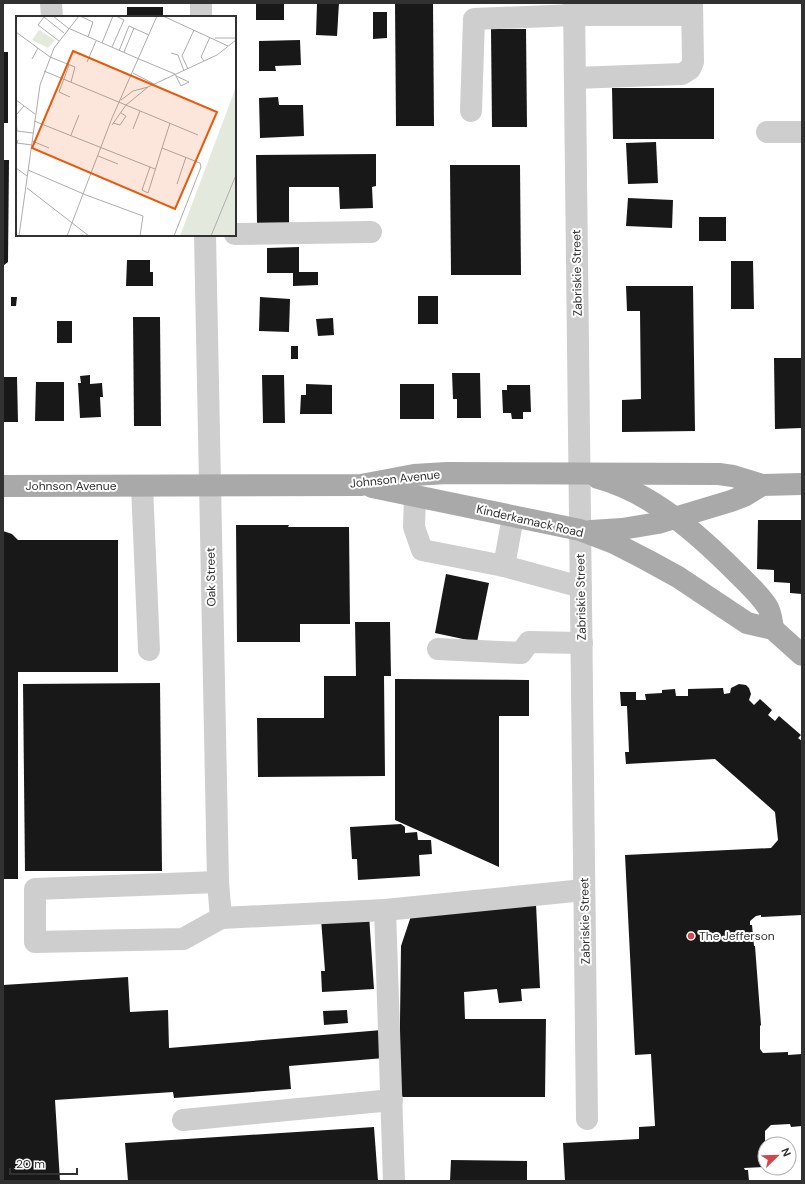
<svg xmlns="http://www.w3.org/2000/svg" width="805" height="1184" viewBox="0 0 805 1184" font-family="'DM Sans',sans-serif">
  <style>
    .building { fill: #181818 }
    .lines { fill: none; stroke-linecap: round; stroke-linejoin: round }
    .minor { stroke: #cecece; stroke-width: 22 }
    .major { stroke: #a9a9a9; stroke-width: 22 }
    .poi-dot { fill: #d6454b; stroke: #fff; stroke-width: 1.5 }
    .labels { text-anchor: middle; stroke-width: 4; stroke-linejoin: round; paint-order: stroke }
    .street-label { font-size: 12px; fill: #313131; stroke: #fff }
    .poi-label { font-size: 12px; fill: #313131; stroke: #fff; text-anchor: start }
    .inset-road { fill: none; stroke: #adadad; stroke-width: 1 }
    .view { fill: #e8590c; fill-opacity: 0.15; stroke: #e8590c; stroke-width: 2 }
    .inset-edge { fill: none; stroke: #313131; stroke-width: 2 }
  </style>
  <rect width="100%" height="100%" fill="#fff"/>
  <!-- building -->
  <g class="building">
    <rect x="256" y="3" width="28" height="17"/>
    <path d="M317,3h22l-2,33 -21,-1z"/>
    <path d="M395,3h38l1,123h-38z"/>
    <rect x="127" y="7" width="36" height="10"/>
    <path d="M373,12h14v26l-14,1z"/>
    <path d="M491,29h35l1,98h-35z"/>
    <path d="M300,40l1,25 -26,1 1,5h-17v-30z"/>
    <rect x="3" y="52" width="5" height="71"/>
    <path d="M612,88h102v51h-101z"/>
    <path d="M278,97l1,8h24l1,31 -44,2 -1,-40z"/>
    <path d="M656,142l2,41 -30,1 -2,-41z"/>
    <path d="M376,154v32l-4,1 1,21 -33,1 -1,-22h-50v36h-32l-1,-68z"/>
    <path d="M3,160h6l-1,102 -5,4z"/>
    <path d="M450,165h70l1,110h-70z"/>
    <path d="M628,198l45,2 -1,28 -46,-2z"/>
    <rect x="699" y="217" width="27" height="24"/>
    <path d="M299,247v25h19v13l-25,1v-13h-26v-25z"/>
    <path d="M127,260h23v12h3v14h-27z"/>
    <path d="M731,261h22l1,48h-23z"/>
    <path d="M626,286h67l2,145 -73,1v-32l19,-1 -1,-88h-13z"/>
    <rect x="418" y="296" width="20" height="28"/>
    <path d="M11,297h6l-1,9h-5z"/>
    <path d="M260,297l30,2 -1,33 -30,-1z"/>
    <path d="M133,317h27l1,109h-27z"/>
    <path d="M333,318l1,17 -16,1 -2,-17z"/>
    <rect x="57" y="321" width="15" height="22"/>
    <rect x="291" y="346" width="7" height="13"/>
    <path d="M774,358h28v70l-27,1z"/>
    <path d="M452,373h28l1,45h-24v-19h-4z"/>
    <path d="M90,375v9l12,-1 1,14h-3l1,20 -21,1 -2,-35h3l-1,-7z"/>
    <path d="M262,375h22l1,48h-22z"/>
    <path d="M3,377h14l1,45h-15z"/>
    <path d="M36,382h28v39h-29z"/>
    <path d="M306,384l26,1v29h-32l1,-19h5z"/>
    <rect x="400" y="384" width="34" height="35"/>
    <path d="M507,385h23l1,27h-8v7h-11l-1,-6h-8l-1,-23h5z"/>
    <path d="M758,520h44v74l-12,-1v-10l-16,-1v-12l-17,-1z"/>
    <path d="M236,525h53l-1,2h61l1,97h-50v18h-63z"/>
    <path d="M3,531l9,3 6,6h100v132h-100v207h-15z"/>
    <path d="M446,574l43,9 -12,59 -42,-9z"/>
    <path d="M355,622h35l1,54h-7l1,100 -127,1 -1,-59h67v-42h32z"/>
    <path d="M395,679l134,1v36h-30v151l-104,-47z"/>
    <path d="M160,683l2,188h-137l-2,-187z"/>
    <path d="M739,684l7,1 3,3 2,6 -2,6 5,5 6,-6 12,11 -4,5 7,6 4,-5 22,19 -3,3 4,3v174l-41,2v-2l-5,1 -6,5v4h2l2,21h1l6,79 -1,1v23l3,4 25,-1v3l14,-1v72l-11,1 -1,-3 -19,1 -6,6v36l-21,1 1,2h3l1,11h-184l-2,-38 76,-4v-12l16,-1 -4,-72 -16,1 -10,-200 146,-7 7,-8 -3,-28 -60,-53 -89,5 -1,-12h4l-2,-46h-6l-1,-14h16v8h10l-1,-6 17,-1v-3l13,-1 1,7h12v-7l35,-1 1,6 6,-1 1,-5z"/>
    <path d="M401,824l4,3v6l12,-1 1,8h13l1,14 -13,1 1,21 -62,4 -1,-21h-5l-2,-32z"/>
    <path d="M536,904l4,84 -19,1 1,12 -23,2 -2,-14 -33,3 1,27h81l-1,78h-146l2,-151 10,-30z"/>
    <path d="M369,915l5,74 -52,3 -1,-21h4l-4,-52z"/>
    <path d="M128,977l2,35 38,-2 1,38 213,-18 2,28 -95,8 2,23 -117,9 -1,-6 -118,8 5,81h-57v-196z"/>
    <path d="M347,1010l1,13 -24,2 -1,-14z"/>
    <path d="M374,1127l4,54h-250l-3,-38z"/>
    <path d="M451,1160l76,1v20h-77z"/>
  </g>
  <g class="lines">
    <!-- minor -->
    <g class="minor">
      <path d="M51,3l1,14"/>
      <path d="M201,3v14"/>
      <path d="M574,3l13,1116"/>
      <path d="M575,78l107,-4 8,-5 3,-7 -1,-59"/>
      <path d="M471,111l3,-92 100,-4h118"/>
      <path d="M767,132h35"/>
      <path d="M235,234l136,-2"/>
      <path d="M205,235l13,647 3,36"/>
      <path d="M142,486l7,164"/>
      <path d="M415,496l-1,31 8,23 82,16 9,-49"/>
      <path d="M504,566l77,21"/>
      <path d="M438,649l83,4 8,-11 53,1"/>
      <path d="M218,882l-183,7v53l148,-3 38,-21 164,-8"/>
      <path d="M183,1120l209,-20"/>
      <path d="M394,1181l-9,-271 199,-20"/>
    </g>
    <!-- major -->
    <g class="major">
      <path d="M598,478c55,15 101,57 140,96 10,10 21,20 29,32 4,5 5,16 6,23"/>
      <path d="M3,486l358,-1 53,-10 33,-2 272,1 14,2 29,9 40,-1"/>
      <path d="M372,487l208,43 34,13 33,17 31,17 69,46 26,6 29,26"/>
      <path d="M591,531l31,-2 36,-6 73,-22 13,-5 18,-11"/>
    </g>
  </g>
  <!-- markers -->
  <circle class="poi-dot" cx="691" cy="936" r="4"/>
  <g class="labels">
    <!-- street labels -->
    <g class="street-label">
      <text transform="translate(577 273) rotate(-91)" y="4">Zabriskie Street</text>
      <text transform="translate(395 479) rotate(-6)" y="4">Johnson Avenue</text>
      <text x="71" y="490">Johnson Avenue</text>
      <text transform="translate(530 521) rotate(13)" y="4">Kinderkamack Road</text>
      <text transform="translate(211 577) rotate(-91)" y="4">Oak Street</text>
      <text transform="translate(581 597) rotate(-91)" y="4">Zabriskie Street</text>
      <text transform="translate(585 921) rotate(-91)" y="4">Zabriskie Street</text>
    </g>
    <!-- poi labels -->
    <g class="poi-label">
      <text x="699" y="940">The Jefferson</text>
    </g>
  </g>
  <!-- overview -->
  <g transform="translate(16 16)">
    <rect width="220" height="220" fill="#fff"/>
    <path d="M23,14l16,10 -7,8 -16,-8z" fill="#e4e9de"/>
    <path d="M220,71v149h-56z" fill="#e4e9de"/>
    <path class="inset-road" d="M37,0l15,12 71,31M64,0l13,6 -5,15M147,0l65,30M0,16l34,25 25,10 -4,15M199,22h21M43,25l-21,-16 6,-8 20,16M86,27l11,-27M96,31l12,-27 -8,-4M103,35l10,-25 20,9M108,36l10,-24M155,37l7,2 6,16M16,43l6,-11M123,43l36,15M188,45l-3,-4 9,-20M71,46l9,-21M53,49l-10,27 11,5M172,53l-6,-13 12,-26M28,55l154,64M117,57l21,11M159,58l6,12 8,-4 -13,-6M0,84l19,14M105,84l12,-9 15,-4M0,99l8,-9M0,102l1,13 16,2M18,105l121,48M97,107l7,2 6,-9 -5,-3M154,107l-8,25 38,15 1,4 -27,69M96,109l14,-20 22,-18 69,-32 19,-15M117,113l7,-18M55,119l8,-20M2,124l-1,3 15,2M16,125l17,7M82,140l20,8M134,151l-8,23 6,3 14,-45M0,152l11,8M12,154l58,25 57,21 -3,20M161,168l9,-27M11,172l62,48M3,220l21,-151 14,-37 25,-32M51,220l45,-118 45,-102M195,220l25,-61"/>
    <path class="view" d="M57,35l144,61 -42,97 -143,-61z"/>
    <rect width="220" height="220" class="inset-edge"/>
  </g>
  <!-- border -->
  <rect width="805" height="1184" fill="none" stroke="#313131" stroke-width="8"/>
  <!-- north arrow -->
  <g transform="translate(777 1156) rotate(67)"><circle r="19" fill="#ffffff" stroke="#adadad"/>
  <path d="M0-3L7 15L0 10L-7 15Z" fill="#d6454b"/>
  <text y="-6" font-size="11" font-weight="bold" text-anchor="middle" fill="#313131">N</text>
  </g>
  <!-- scale -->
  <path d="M10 1168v6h67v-6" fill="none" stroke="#313131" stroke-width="2"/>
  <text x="16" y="1168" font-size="12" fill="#313131" stroke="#ffffff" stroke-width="3" paint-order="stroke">20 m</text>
</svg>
